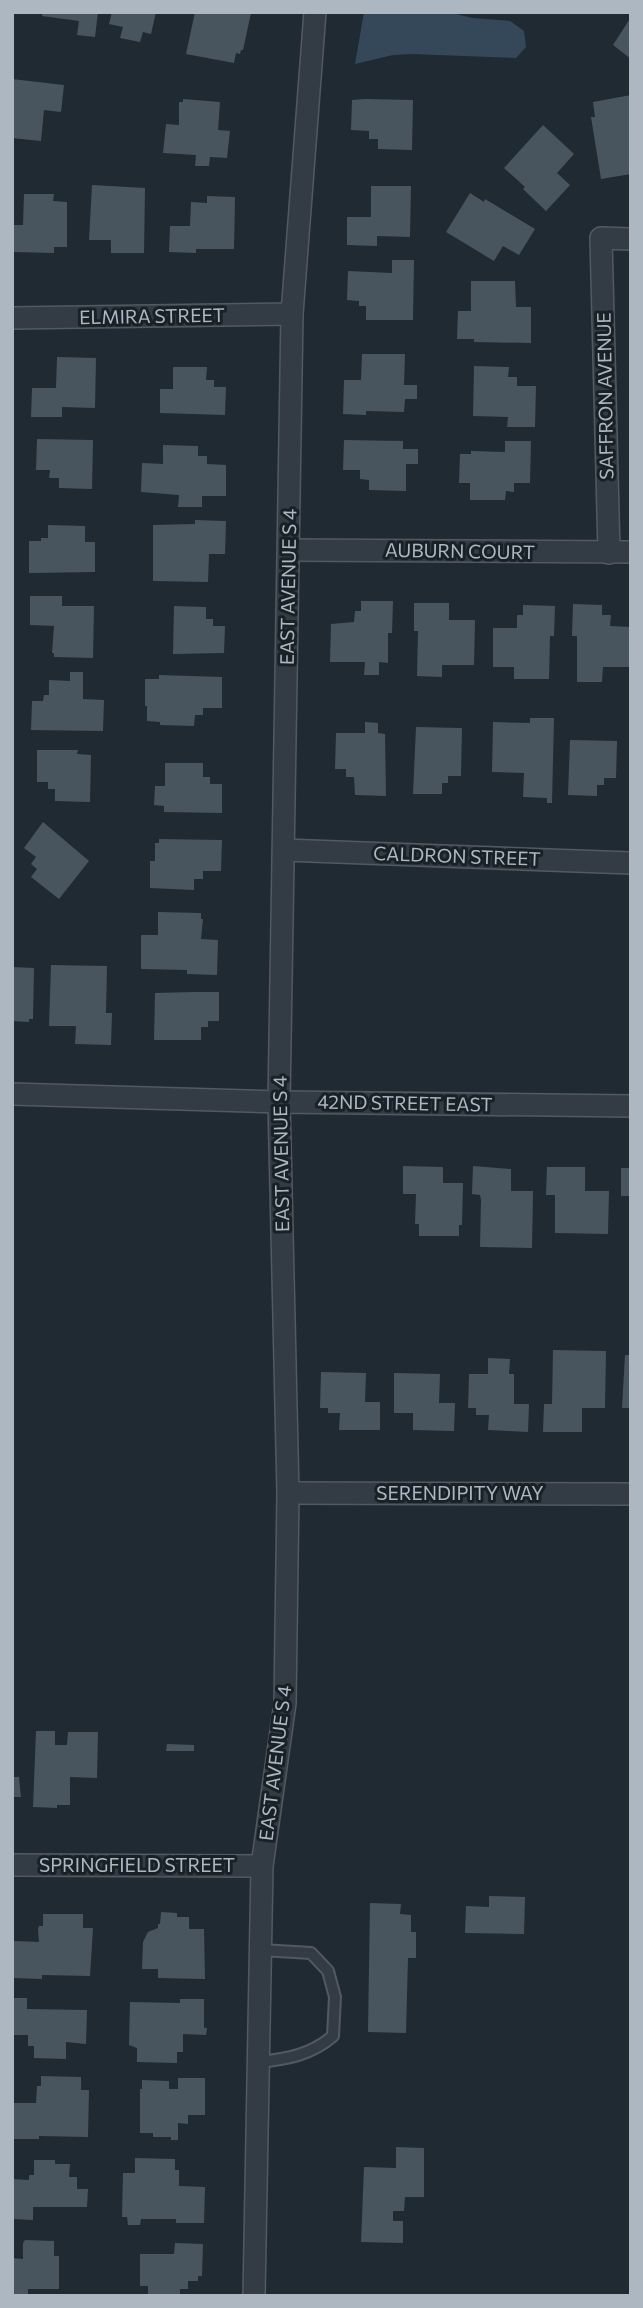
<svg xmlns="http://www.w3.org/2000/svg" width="643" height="2308" viewBox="0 0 643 2308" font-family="Commissioner,sans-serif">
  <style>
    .water { fill: #354859 }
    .building { fill: #48555f }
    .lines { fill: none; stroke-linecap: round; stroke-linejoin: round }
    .lane-casing { stroke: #515a62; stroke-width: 14 }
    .street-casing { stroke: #515a62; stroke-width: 24 }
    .lane { stroke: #333c44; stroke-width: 10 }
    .street { stroke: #333c44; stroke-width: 21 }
    .labels { text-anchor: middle; stroke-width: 6; stroke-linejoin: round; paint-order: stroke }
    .street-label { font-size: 19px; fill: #adb7c1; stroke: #192128 }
  </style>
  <rect width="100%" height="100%" fill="#202a33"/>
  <!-- water -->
  <path class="water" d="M364,12h83l26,6 37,3 14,10 2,16 -10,11 -104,-4 -19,1 -38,9z"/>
  <!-- building -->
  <g class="building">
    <path d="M43,12h55l-3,25 -18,-2 2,-14 -37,-5z"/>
    <path d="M112,12h44l-5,22 -8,-2 -3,10 -20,-4 3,-11 -14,-3z"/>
    <path d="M195,12l56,1 -8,37h-2l-1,4 -4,-1 -2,10 -48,-9z"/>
    <path d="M631,17v42l-18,-14z"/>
    <path d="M12,79l52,6 -3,27 -17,-2 -3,31 -29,-3z"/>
    <path d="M631,95v79l-30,5 -10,-62h4l-2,-15z"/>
    <path d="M183,99l37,3 -2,28 12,1 -3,27 -17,-1 -1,9h-14l1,-11 -33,-2 3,-29 13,1v-23h4z"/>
    <path d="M365,99l48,1 -1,50 -34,-1v-10h-9v-8l-18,-1 1,-30z"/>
    <path d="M543,125l31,29 -17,19 13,12 -24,26 -23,-22 2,-2 -21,-19z"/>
    <path d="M92,185l53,3 -1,65h-33v-13h-22z"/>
    <path d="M371,186h40l-1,51 -33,-1v10l-30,-1v-28h24z"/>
    <path d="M470,193l14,9 1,-3 50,30 -16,26 -16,-9 -9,15 -48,-29z"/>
    <path d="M24,194h30l-1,7 14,1v45h-13v6l-42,-1v-27h11z"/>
    <path d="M207,196l28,1 -1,52h-38v4l-27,-1 1,-26h20l1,-24 16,1z"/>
    <path d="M392,260h22l-1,60h-47v-14h-7v-5l-12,-1 1,-29 44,2z"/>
    <path d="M471,281h44l1,26h15v36l-57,-1v-3h-17l1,-28h13z"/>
    <path d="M362,354h43l-1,31h13v14h-12l-1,13 -38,-1v4l-23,-1 1,-34h17z"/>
    <path d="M57,357l39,1 -1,50 -33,-1v10h-31l1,-29h24z"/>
    <path d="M474,366l35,1 -1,10h9v9h19l-1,41h-28l1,-10 -35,-1z"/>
    <path d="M173,367h34l-1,13h8v7h12l-1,28 -65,-2v-24h13z"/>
    <path d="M37,439l56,1 -1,49 -33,-1v-10h-10l1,-8h-14z"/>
    <path d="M344,440l59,1v8h15v15h-12v27l-37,-1v-10l-9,-1v-9h-17z"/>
    <path d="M505,441h26l-1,42h-16v9l-8,-1 -1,9h-35v-17h-11l1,-29h11v-3l34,1z"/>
    <path d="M163,445l35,1v10h9v8l19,1v31h-24v11h-24l1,-12 -38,-3 1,-29 21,1z"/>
    <path d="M195,520l31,1 -1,33h-16l-1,28 -55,-1v-56l42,-1z"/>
    <path d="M48,525l37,1v16h10v30l-66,1v-32h12v-3h7z"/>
    <path d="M30,596h32v10h32l-1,52 -39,-1v-4h-2l2,-27 -24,-1z"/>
    <path d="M361,601h32l-1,32h-4v30l-9,-1v13h-15l1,-13h-35l1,-38 23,-2 1,-11h6z"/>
    <path d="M414,603h35v17h26l-1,45h-32v12l-25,-1 1,-45h-4z"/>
    <path d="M573,604l29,1v10h9l-1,11 21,1v40h-28l-1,15h-25v-46h-5z"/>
    <path d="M523,605l32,1 -1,30h-4l-1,43h-35v-12h-21v-39h24v-13h6z"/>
    <path d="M174,606l32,1v12h7v7h12l-1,27 -51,1z"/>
    <path d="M70,672h13v27l21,1 -1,31 -72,-1 1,-29h11l1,-6h5v-15l21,1z"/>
    <path d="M159,675l63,2v31h-19v7h-8l-1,11 -34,-1v-3l-13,-1v-15h-2v-27h14z"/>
    <path d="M530,718h24l-2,85h-5v-5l-24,-1 1,-24 -32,-1 1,-50 37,1z"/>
    <path d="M365,722l13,1v10l7,1 1,62 -31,-1 -1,-18h-8v-8h-11l1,-36h29z"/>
    <path d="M416,727l46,1 -1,48h-13v7h-6v11h-29z"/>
    <path d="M570,740l47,1 -1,37h-12v7h-7v11l-29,-1z"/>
    <path d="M37,750h41l-1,4 14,1 -1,47 -35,-1v-12h-7v-7h-11z"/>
    <path d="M165,763h38v14h7v7h12v29l-58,-1v-6l-10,-1 1,-19h10z"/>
    <path d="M43,822l46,39 -30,38 -28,-22 6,-8 -6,-5 5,-7 -12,-9z"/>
    <path d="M159,839l63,1 -1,31h-18v8h-9v11l-44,-2v-27h5v-18h4z"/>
    <path d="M158,912l43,1v6h2l-2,20 17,1 -1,35 -30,-1v-4l-46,-1v-34h17z"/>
    <path d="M51,965l56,1 -1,47h6l-1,32 -36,-1 1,-18h-27z"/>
    <path d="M12,967l22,1 -1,51h-4v3l-16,-1 -1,-2z"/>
    <path d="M194,992h25v29h-11v6h-7v13h-47l1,-47z"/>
    <path d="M403,1166l40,1v16h20l-1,42h-3v11h-40v-12h-4l1,-30h-13z"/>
    <path d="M473,1166l38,3v22h22l-1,57 -52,-1 1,-47 -1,-5 -8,-1z"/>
    <path d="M547,1167h38v24h24l-1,43 -53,-1v-38h-9z"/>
    <rect x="621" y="1168" width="10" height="28"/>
    <path d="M553,1350l53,1 -1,57h-23v24h-39l1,-28h8z"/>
    <path d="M625,1355h6v53h-9z"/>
    <path d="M488,1358l22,1 -1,15h5v30h15l-1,28 -40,-2 1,-15h-13v-7h-8l1,-34h19z"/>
    <path d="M321,1372l45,1 -1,29h15v28h-41l1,-17h-12v-5h-8z"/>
    <path d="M394,1373l46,1 -1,29h16l-1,28 -41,-1v-17h-19z"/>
    <path d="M36,1731h19v14h12l1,-13h30l-1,46 -27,-1v28h-13v3l-24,-1z"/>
    <path d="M167,1744l27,1v6h-28z"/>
    <path d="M12,1777h7l2,20h-9z"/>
    <path d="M489,1896l36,1 -1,37 -59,-1 1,-27 23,1z"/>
    <path d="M370,1903l31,1 -1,10 11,1v17h5v26h-8l-2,75 -38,-1z"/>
    <path d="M161,1912l16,1v4h12v12h15l1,50 -47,-1v-9h-16l1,-27 5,-10 10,-4v-4h2z"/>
    <path d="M43,1914h40v14h10l-3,48 -48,-1v4l-29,-1 1,-37 25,1 -1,-13 1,-3h4z"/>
    <path d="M14,1998h13v11l60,1 -1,34 -20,-2v17l-32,-1v-12h-6v-11h-15z"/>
    <path d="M180,1999h24v29h3l-1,7 -23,-1v18h-6v11l-40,-1v-14l-8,-3 1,-43 50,1z"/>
    <path d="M41,2076l40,1v13h8l-1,47 -49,-1v3h-27l2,-36h22l1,-17h4z"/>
    <path d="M178,2078h27v37h-17v9l-10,-1v17h-7v-3h-18v-4h-13v-44h2v-9l27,1v8h9z"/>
    <path d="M396,2147l28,1v49h-19l-1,14h-11v10h10v22l-42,-1 3,-75 32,1z"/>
    <path d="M135,2158l40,1v11h4v16l26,1 -1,36h-28v-4h-35l-1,6h-12l-1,-8h-5l1,-44h12z"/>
    <path d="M34,2160h21v4h15l-1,13h8v12h11l-1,18h-54v13l-21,-1v-40l17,1v-5h5z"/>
    <path d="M25,2240l29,1v15h5v33h-31v7h-16v-38l11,1v-16z"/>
    <path d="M175,2243l28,1 -1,32h-4v5h-10v8h-8v7h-32v-10h-8v-32h34z"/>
  </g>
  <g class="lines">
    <defs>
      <path id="lane" d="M259,2062c28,-3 52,-7 74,-26l2,-39 -7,-26 -17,-18 -50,-3"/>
      <g id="street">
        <path d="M12,318l280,-4"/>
        <path d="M289,550l342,2"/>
        <path d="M609,553l-8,-315 30,1"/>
        <path d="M284,850l347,13"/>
        <path d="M12,1094l267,8 352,4"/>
        <path d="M288,1493l343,1"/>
        <path d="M12,1865l250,1"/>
        <path d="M254,2296l8,-430 23,-163 3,-210 -9,-391 13,-788 23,-302"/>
      </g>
    </defs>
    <!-- lane casing -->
    <use href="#lane" class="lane-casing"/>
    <!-- street casing -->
    <use href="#street" class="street-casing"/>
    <!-- lane -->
    <use href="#lane" class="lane"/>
    <!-- street -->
    <use href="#street" class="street"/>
  </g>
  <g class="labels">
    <!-- street labels -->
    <g class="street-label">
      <text transform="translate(152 316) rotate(-1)" y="7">ELMIRA STREET</text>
      <text transform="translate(605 396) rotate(-91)" y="7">SAFFRON AVENUE</text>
      <text transform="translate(460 551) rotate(1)" y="7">AUBURN COURT</text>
      <text transform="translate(288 587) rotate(-89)" y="7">EAST AVENUE S 4</text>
      <text transform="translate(457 856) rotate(2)" y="7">CALDRON STREET</text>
      <text transform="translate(405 1103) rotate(1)" y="7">42ND STREET EAST</text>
      <text transform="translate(281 1154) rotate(-91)" y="7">EAST AVENUE S 4</text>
      <text x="460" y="1500">SERENDIPITY WAY</text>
      <text transform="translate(275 1763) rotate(-83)" y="7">EAST AVENUE S 4</text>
      <text x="137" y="1872">SPRINGFIELD STREET</text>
    </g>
  </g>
  <!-- border -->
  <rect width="643" height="2308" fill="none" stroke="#adb7c1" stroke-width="28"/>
</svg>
